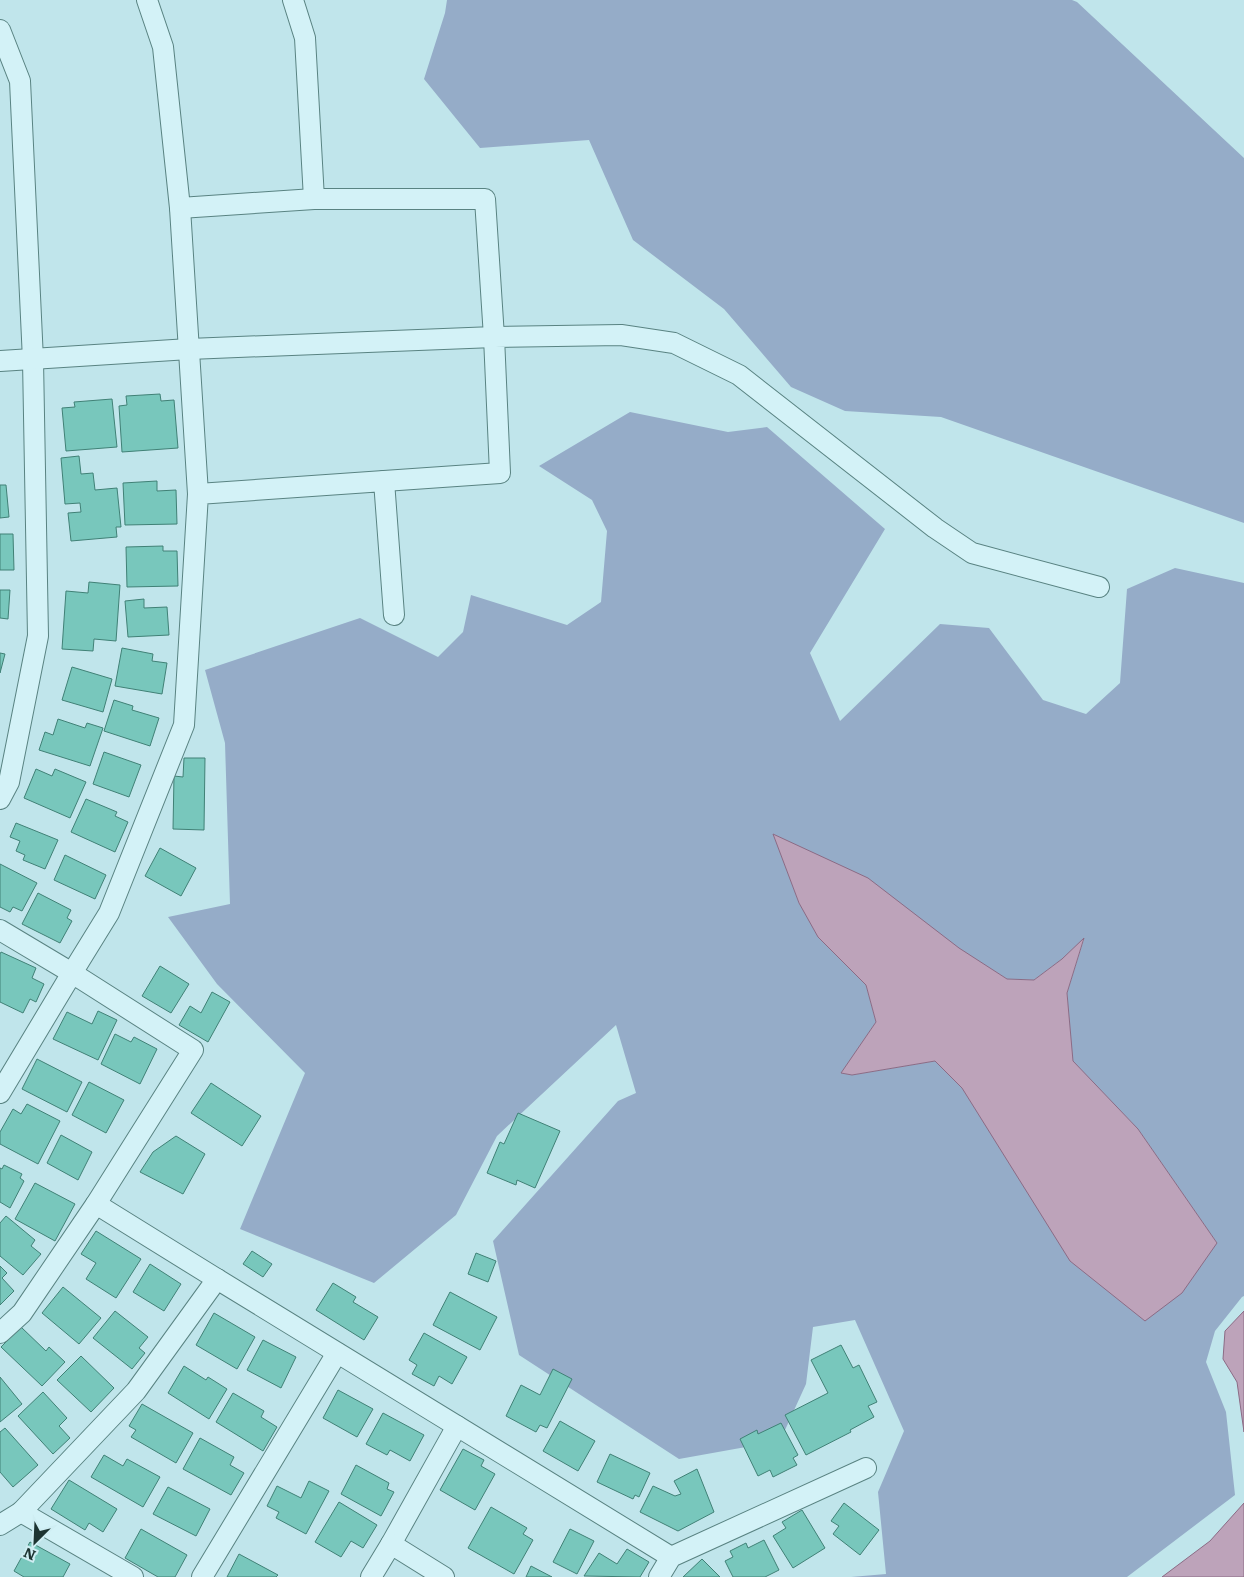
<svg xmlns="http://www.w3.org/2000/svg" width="1244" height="1577" viewBox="0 0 1244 1577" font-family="Literata,serif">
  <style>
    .green { fill: #95acc8; fill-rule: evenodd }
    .water { fill: #bda3ba; stroke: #8b6b85 }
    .building { fill: #78c7bc; stroke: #408176 }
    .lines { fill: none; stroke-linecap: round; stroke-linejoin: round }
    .street-casing { stroke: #598382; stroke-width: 22 }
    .street { stroke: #d3f2f7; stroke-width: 20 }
  </style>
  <rect width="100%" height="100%" fill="#c0e5eb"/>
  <!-- green -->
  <g class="green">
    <path d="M447,0h625l5,2 167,156v365l-303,-106 -96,-6 -54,-24 -67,-78 -91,-69 -44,-100 -109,8 -56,-69 21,-66z"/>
    <path d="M630,412l98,20 39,-5 118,102 -75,124 30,68 100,-97 49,4 54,72 43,14 34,-31 7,-94 48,-21 69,15v713l-2,1 -27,34 -9,31 20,50 9,83 -108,82h-276l35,-3 -8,-82 26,-61 -49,-111 -42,7 -7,57 -26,57 -101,18 -160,-104 -26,-114 125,-140 18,-8 -20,-68 -119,111 -41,79 -82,68 -134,-54 65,-156 -88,-89 -49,-67 62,-13 -5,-161 -20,-73 155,-52 78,39 25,-25 8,-37 96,30 34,-23 6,-71 -15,-31 -53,-34zM774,835l233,144 27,1 28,-21 22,-20 -17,54 5,68 66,68 79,114 -255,-155 -27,-27 -83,14 -10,-2 34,-51 -10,-37 -67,-82z"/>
  </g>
  <!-- water -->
  <g class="water">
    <path d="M773,834l95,44 91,70 48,31 27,1 28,-21 22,-21 -17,55 6,68 65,68 79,114 -35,50 -37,28 -75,-60 -108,-173 -27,-27 -83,14 -11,-2 35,-51 -10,-37 -48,-48 -19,-34z"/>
    <path d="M1244,1311v121l-7,-50 -14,-23 2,-28z"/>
    <path d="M1244,1503v74h-82l48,-36z"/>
  </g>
  <!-- building -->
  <g class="building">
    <path d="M160,394l1,7 13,-1 4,48 -56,4 -3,-46 8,-1 -1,-9z"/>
    <path d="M112,399l5,48 -51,4 -4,-43 13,-1 -1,-5z"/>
    <path d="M79,456l2,18 12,-1 2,17 22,-2 4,39h-5l1,10 -46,4 -3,-28 13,-1 -1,-9 -15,1 -4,-46z"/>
    <path d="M157,481v10l19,-1 1,34 -52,1 -2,-42z"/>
    <path d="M0,485h6l3,32 -9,1z"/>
    <path d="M0,534h13l1,36h-14z"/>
    <path d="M163,546v5h14l1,35 -51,1 -1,-40z"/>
    <path d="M89,582l31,3 -4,56 -22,-2 -1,12 -31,-2 4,-58 22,2z"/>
    <path d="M0,590h10l-2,29 -8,-1z"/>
    <path d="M144,599v9l23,-1 2,28 -41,2 -3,-36z"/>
    <path d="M122,648l31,6 -1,7 15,2 -5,31 -47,-8z"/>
    <path d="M0,653l5,1 -5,19z"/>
    <path d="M72,667l40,12 -9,33 -41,-12z"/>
    <path d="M114,700l19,6 -1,4 27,8 -9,28 -46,-15z"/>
    <path d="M58,719l27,9 2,-5 16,5 -13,38 -51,-16 6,-18 8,3z"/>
    <path d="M104,752l37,13 -12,32 -36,-13z"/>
    <path d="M184,758h21l-1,72 -31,-1 1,-53 9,1z"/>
    <path d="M36,769l16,7 3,-7 31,13 -16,36 -46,-20z"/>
    <path d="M86,799l31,13 -2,4 13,6 -13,30 -44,-20z"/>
    <path d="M16,823l42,17 -13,29 -22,-9 2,-5 -9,-4 4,-10 -10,-4z"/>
    <path d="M160,848l36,20 -15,28 -36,-20z"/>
    <path d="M65,855l41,20 -11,24 -41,-19z"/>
    <path d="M0,864l37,19 -15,28 -9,-4 -3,5 -10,-5z"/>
    <path d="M38,893l33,17 -4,8 5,3 -12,22 -38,-19z"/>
    <path d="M1,952l35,16 -4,10 12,6 -8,18 -6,-3 -7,14 -23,-11v-48z"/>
    <path d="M160,966l29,18 -18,29 -29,-17z"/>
    <path d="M212,992l18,10 -22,40 -29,-17 11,-19 11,7z"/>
    <path d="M98,1011l19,9 -19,40 -45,-21 14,-27 25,12z"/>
    <path d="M115,1034l16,8 3,-5 23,12 -17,35 -39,-20z"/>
    <path d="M37,1059l45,23 -15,30 -45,-23z"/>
    <path d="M89,1082l35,18 -18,33 -34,-18z"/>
    <path d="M211,1083l50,33 -19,30 -51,-33z"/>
    <path d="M27,1104l33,17 -22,43 -38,-20v-12l13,-23 8,5z"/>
    <path d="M518,1113l42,18 -25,57 -18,-8 -1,5 -29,-12 13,-31 4,2z"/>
    <path d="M61,1135l31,17 -14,28 -31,-17z"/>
    <path d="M176,1136l29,18 -22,40 -43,-22 13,-20z"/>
    <path d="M4,1165l18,9 -2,4 4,3 -14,27 -10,-6v-34l2,1z"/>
    <path d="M35,1183l40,21 -20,37 -40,-22z"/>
    <path d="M6,1216l29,24 -4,6 10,8 -18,21 -23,-19v-33z"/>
    <path d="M96,1231l45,28 -25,39 -30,-19 10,-16 -15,-9z"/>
    <path d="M252,1251l20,13 -9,13 -20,-13z"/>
    <path d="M476,1253l20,8 -8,21 -20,-8z"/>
    <path d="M150,1264l31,20 -17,27 -31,-19z"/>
    <path d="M0,1266l7,7 -5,5 12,13 -14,14z"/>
    <path d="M333,1283l23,14 -3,5 25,15 -14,23 -48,-30z"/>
    <path d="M63,1287l38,31 -22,26 -37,-31z"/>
    <path d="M450,1292l47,25 -17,33 -47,-25z"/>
    <path d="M115,1311l33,26 -9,11 6,5 -13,16 -39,-31z"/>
    <path d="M214,1313l41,24 -18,32 -41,-24z"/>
    <path d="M21,1327l25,24 3,-4 16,15 -23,24 -41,-39z"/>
    <path d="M424,1333l43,24 -15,27 -13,-8 -5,10 -22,-12 5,-9 -8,-5z"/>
    <path d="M263,1340l33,17 -15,31 -34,-18z"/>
    <path d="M841,1345l12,23 6,-3 18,37 -9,4 6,11 -24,13 1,2 -45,23 -21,-40 43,-22 -17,-33z"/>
    <path d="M81,1356l33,32 -23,24 -34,-32z"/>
    <path d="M184,1366l22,14 2,-3 19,12 -18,30 -41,-26z"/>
    <path d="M553,1369l19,10 -25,49 -7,-3 -4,7 -30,-16 15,-31 19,10z"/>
    <path d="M0,1377l22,27 -22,18z"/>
    <path d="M338,1390l35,19 -16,28 -34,-19z"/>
    <path d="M43,1392l24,26 -8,8 11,12 -17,16 -35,-38z"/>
    <path d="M233,1393l31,18 -3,6 16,10 -14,24 -47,-29z"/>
    <path d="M142,1404l51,29 -17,30 -45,-26 5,-7 -7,-4z"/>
    <path d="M383,1413l41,22 -14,26 -20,-11 -3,5 -21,-11z"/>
    <path d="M560,1421l35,20 -17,30 -35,-20z"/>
    <path d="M781,1423l17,32 -5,3 4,7 -24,12 -3,-7 -12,6 -18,-37 17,-9 1,4z"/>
    <path d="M5,1428l33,37 -25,22 -13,-15v-40z"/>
    <path d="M200,1438l34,19 -4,8 14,8 -13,22 -48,-26z"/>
    <path d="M463,1449l21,11 -3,6 14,8 -20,36 -35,-20z"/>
    <path d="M610,1454l40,19 -11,24 -4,-2 -2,4 -36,-17z"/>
    <path d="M104,1455l19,11 4,-7 33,18 -17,30 -52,-30z"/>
    <path d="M356,1465l33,18 -2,6 7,3 -13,24 -40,-22z"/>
    <path d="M697,1469l17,43 -36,19 -38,-19 13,-26 22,10 6,-2 -7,-13z"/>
    <path d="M69,1480l48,29 -14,23 -14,-9 -4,7 -34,-21z"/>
    <path d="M309,1481l20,10 -23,43 -30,-16 3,-6 -12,-6 10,-20 24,12z"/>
    <path d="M168,1487l42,22 -14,27 -43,-22z"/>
    <path d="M339,1502l38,23 -14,23 -12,-7 -10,16 -26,-15z"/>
    <path d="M844,1503l35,27 -19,25 -27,-21 6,-8 -8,-5z"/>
    <path d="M491,1507l36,21 -4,6 10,6 -19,34 -46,-26z"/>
    <path d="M802,1510l23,38 -32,20 -20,-32 13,-8 -4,-6z"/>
    <path d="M141,1529l46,26 -12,22h-17l-33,-19z"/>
    <path d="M570,1529l24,12 -17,33 -24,-12z"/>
    <path d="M764,1540l15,30 -14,7h-32l-8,-16 8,-4 -3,-6 16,-8 2,5z"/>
    <path d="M30,1542l40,22 -7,13h-39l-10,-6z"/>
    <path d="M627,1549l22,13 -9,15 -56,-1 15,-23 18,11z"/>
    <path d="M239,1554l39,21 -2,2h-49z"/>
    <path d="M702,1559l18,18h-37z"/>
    <path d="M531,1566l21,11h-26z"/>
  </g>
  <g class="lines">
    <defs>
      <g id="street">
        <path d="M147,0l16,47 17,161 134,-9"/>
        <path d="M0,30l20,51 13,279 5,276 -29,146 -9,17"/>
        <path d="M180,208l18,286"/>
        <path d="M0,361l189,-12 305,-12 -9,-138h-171l-9,-161 -12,-38"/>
        <path d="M384,481l116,-8 -6,-136 127,-2 53,8 65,32 196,153 37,25 127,34"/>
        <path d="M0,930l72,43 37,-60 75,-188 14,-231 186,-13 10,134"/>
        <path d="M0,1093l72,-120 121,77 -97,154"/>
        <path d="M217,1279l454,278"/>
        <path d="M0,1333l22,-20 74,-109 121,75 -81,112 -115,121 -21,13"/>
        <path d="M21,1512l112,65"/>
        <path d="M391,1544l66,-118"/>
        <path d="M202,1577l135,-224"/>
        <path d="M371,1577l20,-33 53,33"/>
        <path d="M659,1577l12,-20 195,-89"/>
      </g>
    </defs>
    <!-- street casing -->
    <use href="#street" class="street-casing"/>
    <!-- street -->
    <use href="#street" class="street"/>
  </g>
  <!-- north arrow -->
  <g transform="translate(35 1542) rotate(204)" stroke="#cfeef3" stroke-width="4" paint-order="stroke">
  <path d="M0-4L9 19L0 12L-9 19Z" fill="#1d3432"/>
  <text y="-8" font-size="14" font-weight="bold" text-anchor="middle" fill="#1d3432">N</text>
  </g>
</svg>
